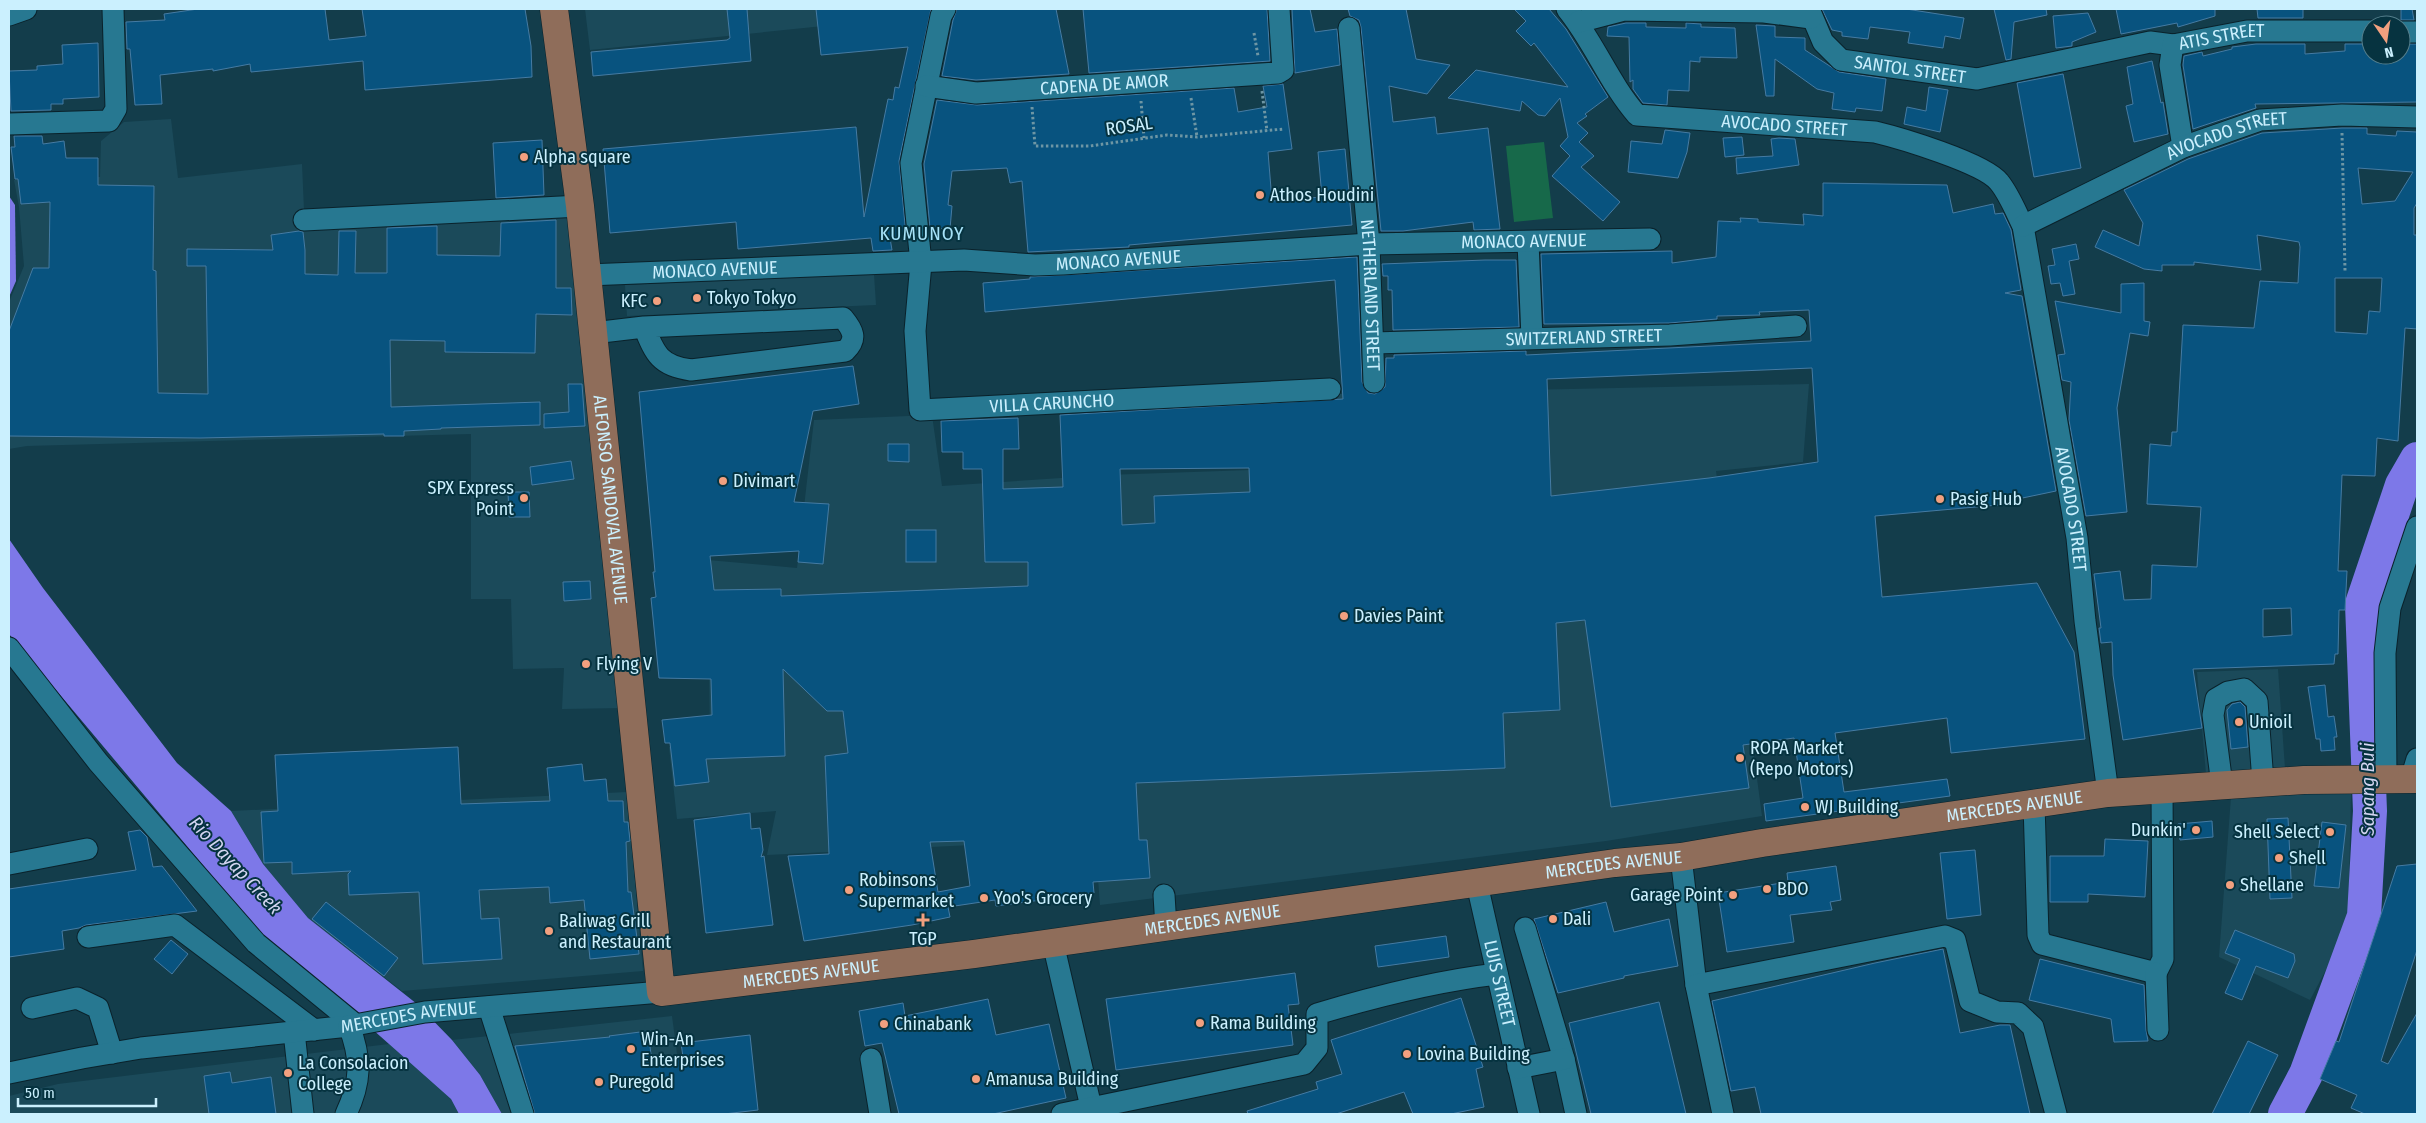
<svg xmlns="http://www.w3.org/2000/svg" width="2426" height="1123" viewBox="0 0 2426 1123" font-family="'Fira Sans Condensed',sans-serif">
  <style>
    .built { fill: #1b4a5a }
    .green { fill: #17694a }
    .water { fill: #7d78e8 }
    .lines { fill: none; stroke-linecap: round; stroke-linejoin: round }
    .river { stroke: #7d78e8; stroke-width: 34 }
    .building { fill: #08537f; stroke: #457ba3; fill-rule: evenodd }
    .minor-casing { stroke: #0a222b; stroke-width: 23 }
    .major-casing { stroke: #0a222b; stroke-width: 29 }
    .path { stroke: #6e96a4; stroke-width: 3; stroke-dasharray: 2.5 2.5; stroke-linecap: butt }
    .minor { stroke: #277891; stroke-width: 21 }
    .major { stroke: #8f6d5a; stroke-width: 28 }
    .poi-dot { fill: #f2a07f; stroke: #063340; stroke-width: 2 }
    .labels { text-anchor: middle; stroke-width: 4; stroke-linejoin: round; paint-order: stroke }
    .street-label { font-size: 18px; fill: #cbf0fe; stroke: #063340 }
    .poi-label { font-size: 18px; fill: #cbf0fe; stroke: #063340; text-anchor: start }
    .neighbourhood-label { font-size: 19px; letter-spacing: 1px; fill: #a7e3f9; stroke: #063340 }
    .water-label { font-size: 19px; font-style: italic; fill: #d3d5f1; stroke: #063340 }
  </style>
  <rect width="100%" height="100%" fill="#133d4b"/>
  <!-- built -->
  <g class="built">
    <path d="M585,9h330l-3,8 -322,33z"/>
    <path d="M171,119l7,59 124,-14 2,46 263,-13 22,232 35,279 -62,1 2,-41 -51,1 -2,-70h-40v-165l-444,12 -18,3v-147l15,-36 -5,-59 -5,-27 86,-3 1,-36 23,-19z"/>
    <path d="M874,274l2,31 -249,11 -2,-31z"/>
    <path d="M1809,384l-6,78 -87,9 46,345 -156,25 -506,64 -5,-66 -328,16 9,-44 -99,8 -8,-72 41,-4 -2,-183 89,8 17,-148 118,-5 10,71 164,-11 235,-8 -4,-73z"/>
    <path d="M2278,669l7,99 -79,6 -9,-102z"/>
    <path d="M627,792l16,179 -241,20 -94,-73 -45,-54 -32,-53z"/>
    <path d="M2351,792l-3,136 -38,72 -91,-43 12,-160z"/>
    <path d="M672,1016l13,98h-183l-22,-39 -28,-35z"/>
    <path d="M389,1044l62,55 8,15h-450v-18l49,-12z"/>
  </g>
  <!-- green -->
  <path class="green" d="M1544,142l9,76 -39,4 -8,-76z"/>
  <!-- water -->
  <g class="water">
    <path d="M9,196l6,9 1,76 -7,16z"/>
    <path d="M9,539l34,49 134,175 54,48 32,53 45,54 109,86 35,36 28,35 22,39h-43l-8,-15 -115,-102 -67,-53 -260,-310z"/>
  </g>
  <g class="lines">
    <!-- river -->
    <path class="river" d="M2285,1114l21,-40 58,-158 6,-105 -8,-207 40,-119 15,-26"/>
  </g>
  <!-- building -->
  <g class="building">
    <path d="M198,9h127l4,31 37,-4 -4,-27h163l6,37 1,31 -167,13 -2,-29 -112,11 -1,-8 -37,7v-2l-53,6 2,29 -27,1 -5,-56h-3l-1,-27 39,-2 -1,-6z"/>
    <path d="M727,9h20l4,52 -158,15 -2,-24 136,-12 3,-2z"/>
    <path d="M816,9h115l-32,152 7,74 -16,3 2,12 -19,1 -2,-13 -133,11 -2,-27 -126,11 -7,-84 253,-22 8,90 24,-118 5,1 2,-13 4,1 9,-41 -87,8z"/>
    <path d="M957,9h99l13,65 -93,6 -34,-4 11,-56z"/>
    <path d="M1083,9h184l3,52 -181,12z"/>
    <path d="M1292,9h18l5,23 22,-3 3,36 -45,8z"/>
    <path d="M1348,9h58l10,50 34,6 -23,29 -38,-8 4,36 42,-5 2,17 51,-6 12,101 -26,1 -1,-8 -70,9h-22l-20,-204 -2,-7 -9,-4z"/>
    <path d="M1514,9h35l17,20 42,68 -23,17 2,2 -10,7 11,10 -9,9 15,14 -13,11 39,35 -17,19 -51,-45 18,-20 -10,-10 8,-9 -8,-39 -15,18 -7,-1 -16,-14 -2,10 -72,-13 28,-28 92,17 -34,-44 -3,3 -15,-15 10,-10z"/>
    <path d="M1822,9h84l58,9 -4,21 -15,-3 -2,12 -35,-5 2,-11 -40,-5 -2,12 -26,-3v-4l-10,-2z"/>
    <path d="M1994,9h52l1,6 -33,7 -3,37 -5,1z"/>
    <path d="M2116,9h99v7l-37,11 -1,-4 -56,11z"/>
    <path d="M2257,9h46v9h-45z"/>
    <path d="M2401,9h11l2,11h-13z"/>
    <path d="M2088,13l8,19 -24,10v4l-16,2 -3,-32z"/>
    <path d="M1626,23h20v4l40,1v-5l15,1v3l34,1 2,30 -37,-1v5l-10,-1 -1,30 -21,-1 -1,15 -24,-2 -10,-14v-9l-3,2 -1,-45 -22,-1 1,-9z"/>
    <path d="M1756,25l19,1v11l30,1v12l34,22 47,7 -4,32 -26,-3 -1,4 -23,-3 2,-16 -17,-4 -42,-30 -1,37h-8z"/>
    <path d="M98,43l1,54 -36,2v5h-12v6l-40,1 -2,-40 28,-1v-4l26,-2 -1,-19z"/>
    <path d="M2256,44h49v10l40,-3v-7h26v11h30v-11h16v58l-162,2 1,4 -63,21 -10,-64 1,-9 18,-4 1,4 29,-7v-2z"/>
    <path d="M2152,61l9,42 2,-1 5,32 -34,8 -8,-36 7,-2 -6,-37z"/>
    <path d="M2063,74l18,94 -47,9 -17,-94z"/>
    <path d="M1283,84l9,65 -24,3 4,49 50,-4 -4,-45 27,-3 7,76 -223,20v2l-101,5 -6,-71 -12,2 -3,-15 -55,3 -4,34 4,1 -2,23 -20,-1 -6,-64 13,-64 40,5 257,-17 4,24 29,-5 -4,-21z"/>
    <path d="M1929,87l19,3 -8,42 -36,-8 3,-17 19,4z"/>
    <path d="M2342,128h25v6l29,2 1,-5 20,1v71l-3,5v27h3v94l-12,-1 -7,113 -21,-3 -2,38 -33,-1 -4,96h9l-2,39h-6l-1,44h-3l-1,10 -141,5 9,59 -79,12 -10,-65 -1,-33 -11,1 -2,-15h2l-7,-54 26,-3 4,29 27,-1 1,-34 45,2 4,-60 -54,-3 3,-60 21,2 1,-14h5l6,-107 71,3 6,-47 38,2 2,-36 -1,-5 -42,-7 4,35 -67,-8v3h-32v6l-18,-2 -49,-22 8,-17 36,16 4,-23 -19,-33 64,-31 74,-26zM2358,168l55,4 -18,29 -33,3zM2335,278h47l-2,34 -11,-1 -2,23 -32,-2zM2291,608l1,27 -29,2v-28z"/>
    <path d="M1665,130l25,3 -3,19 -9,26 -50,-6 3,-31 31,3z"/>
    <path d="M14,136h28l1,8 21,-3 2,17h32v27l56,1 -1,84 3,1 2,122 50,1 -2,-128h-19v-17l86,1 -2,-15 28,-4 4,1 2,18v24l33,1 1,-44h17l-1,42h32v-45l50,-2v29l63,1 1,-33 55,-3v68h15l1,27 -36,-1 -1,39 -90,-1v-11l-55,-1 1,67 149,-5v23l-99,3v1l-37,2v5h-20v-2l-184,4 -191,-2v-105l24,-63h16l1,-66 -29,2 -3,-25h-3l-4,-32h4z"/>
    <path d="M1742,137l2,18 -19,2 -2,-19z"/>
    <path d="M1779,138l16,1 4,26 -62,9 -1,-16 37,-2 -2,-17z"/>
    <path d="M542,140l2,55 -48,3 -3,-55z"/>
    <path d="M1823,183l124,2 6,28 40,-9 2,10 8,-1 8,17 10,60 -16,3 17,3 34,195 -48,10 1,3 -134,12 7,81 155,-14 37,69 11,87 -134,14 -4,-35 -112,15 9,59 103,-13 3,17 -184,25 -2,-17 39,-6 -9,-60 -51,7 6,43 -138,19 -26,-187 -29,3 4,87 -57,3 2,55 -369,15 3,57h8l3,38 -57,4 1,11 -98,13 -1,-6 -47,7 2,10 -38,8 -108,16 -16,-85 41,-2 -4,-98 23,-3 -5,-42h-16l-44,-42 2,87 -79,3 3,23 -34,4 -5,-43h-5l-3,-23 50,-5 -1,-36 -52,-1 -8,-80 5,-1 -3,-25h2l-16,-180 214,-26 6,38 -46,7 -19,91 35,2 -6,60 -25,-2 1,-11 -89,5 4,34 67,-1v7l247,-10v-24h-43l-3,-93h-19v-17h-21l-1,-31 77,-3 1,31h-16v40l60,-2 -3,-72 283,-16 -8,-119 -350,32 -2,-29 47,-4v-2l327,-20 5,125 6,11 7,1 10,-7 1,-29h8v-3l132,-4v4l285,-14 -2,-31 -50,2 1,3 -43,1v3l-48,4 -125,1 -3,-70 131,-3v12l44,-6 2,-36 23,1 -1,-4 18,1v3l46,3 -1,-11 20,2zM1812,368l6,94 -109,16 -158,18 -4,-117zM1249,468l1,24 -96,4 1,27 -33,2 -2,-56zM964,841l6,45 -32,6 -8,-50z"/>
    <path d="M2076,244l3,15 -10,2 6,33 -12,2 -3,-13 -9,1 -3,-18 7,-1 -3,-16z"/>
    <path d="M1485,260h31l3,67 -126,3 -1,-40h-4v-14h-5l-1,-12z"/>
    <path d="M2144,283v38l6,1 -2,14 -18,-3 -13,75 10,104 -41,4 -17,-96 2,-38 -9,-2 -4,-25 7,-1 -10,-53 66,12v-29z"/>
    <path d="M568,384h14l3,42 -41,2v-14l25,-2z"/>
    <path d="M888,444h21v18l-21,-1z"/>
    <path d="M571,461l3,18 -42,6 -2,-18z"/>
    <path d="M508,492h21l1,25h-21z"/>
    <rect x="906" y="530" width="30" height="32"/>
    <path d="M590,581l1,18 -27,2 -1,-19z"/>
    <path d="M2325,685l3,32 6,-1 3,21h-3l1,13 -14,1 -1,-12h-4l-8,-52z"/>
    <path d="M2240,702l5,5 3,40 -17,2 -4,-39 5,-6z"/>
    <path d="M458,747l3,57 89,-3 -3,-33 35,-4 2,17 22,-2 2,22h15l1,21h4l2,19 -4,1 2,50h3l8,62 -49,5 -6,-59 -34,3 -1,-16 -70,3 2,29 18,-1 3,41 -79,5 -4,-72 -70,3 -1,-21 3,-3 -59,3v-12l-28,1 -3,-51 17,-1 -3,-56z"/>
    <path d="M750,813l1,16 9,-1 3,22 -2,7 3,-1 9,69 -67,8 -12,-113z"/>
    <path d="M2288,818l4,80 -22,1 -3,-80z"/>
    <path d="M2212,821l1,16 -33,3 -2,-16z"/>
    <path d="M2322,822l24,3 -7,63 -25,-2z"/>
    <path d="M140,830l7,7 6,30 9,-1 35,45 -111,14 -7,3 -17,3 2,18 -55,8v-68l127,-19 -8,-38z"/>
    <path d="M2105,839l43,2 -3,56 -57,-3v8h-38v-46h54z"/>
    <path d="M1975,850l6,65 -34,4 -7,-66z"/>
    <path d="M2417,864v86l-36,111 7,3 29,-51v101h-52l-14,-6 6,-13 -37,-16 16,-38 3,1 58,-176z"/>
    <path d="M1836,866l5,34 -11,2 2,8 -42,5 4,27 -67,10 -9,-59 70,-11 -1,-9z"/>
    <path d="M326,902l72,56 -14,18 -72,-57z"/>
    <path d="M1606,902l8,30 55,-13 9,47 -54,10v2l-66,15 -24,-74z"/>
    <path d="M2235,930l59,24 1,7 -7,17 -32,-12 -14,34 -17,-7 15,-34 -15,-6z"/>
    <path d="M1446,936l3,21 -71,10 -3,-21z"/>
    <path d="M171,940l17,14 -16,20 -18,-15z"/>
    <path d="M1943,949l17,84 40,-8h10l20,89h-269l-6,-27 -24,4 -19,-90 163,-38z"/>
    <path d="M2040,959l104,26 2,45 2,11 -34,1 -3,-23 -82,-19z"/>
    <path d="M1295,973l4,31 -11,1 5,40 -177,25 -10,-71z"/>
    <path d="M1461,998l22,69 -7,2 8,38 -33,7h-38l-9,-22 -68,22h-88l-1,-3 71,-22 -2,-7 26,-8 -11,-34z"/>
    <path d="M988,999l8,36 53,-11 17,74 -73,16h-94l-17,-71 -17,3 -6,-35 44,-8 2,13z"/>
    <path d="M1659,1002l27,112h-95l-22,-91z"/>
    <path d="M648,1031l4,31 31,-5 -2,-14 69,-8 8,75 -34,4h-189l-20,-68 95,-9 -1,-1z"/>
    <path d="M2248,1041l30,14 -29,59h-37z"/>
    <path d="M230,1072l2,11 39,-6 5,37h-67l-5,-38z"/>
  </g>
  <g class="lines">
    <defs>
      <g id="minor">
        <path id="s1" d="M945,9l-4,7 -30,147 10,100 -6,68 5,79 410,-21"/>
        <path id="s2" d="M1567,9c27,33 42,74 70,106l238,17c25,6 109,31 124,50 10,12 17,30 24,44l54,312 8,83 23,172"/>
        <path id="s3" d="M1809,9l14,33 18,18 136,19 173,-37 23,3 74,-14h124"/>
        <path d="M9,15l17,-6"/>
        <path d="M1578,22l46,-12 140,2 47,6"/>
        <path id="s4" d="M1349,28l20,216 5,138"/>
        <path d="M2401,32h16"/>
        <path d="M2173,45l-3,20 13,82"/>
        <path id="s5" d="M926,86l50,7 302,-20 5,-3 -4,-61"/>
        <path d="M9,124l100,-3 7,-12 -3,-100"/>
        <path d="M304,220l276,-14"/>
        <path id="s6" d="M2023,226l160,-79 77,-27 82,-5 75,2"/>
        <path d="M1528,242l4,96"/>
        <path id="s7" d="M587,275l377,-15 71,5 28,-1 306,-20 281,-5"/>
        <path d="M593,333l51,-6 199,-9c10,12 15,21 2,33l-154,19c-31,-4 -36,-16 -47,-43"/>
        <path id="s8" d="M1373,343l297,-8 126,-9"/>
        <path d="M9,648l89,114 158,181 100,82"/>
        <path d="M2386,778l-1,-125 5,-45 27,-81"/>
        <path d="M2411,779l6,-20"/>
        <path d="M2222,785l-9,-70 3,-16 12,-7 16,-3 13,12 6,81"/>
        <path d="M2034,804l4,131 4,9 114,29 7,-14 -1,-170"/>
        <path d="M1681,857l15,128"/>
        <path d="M9,864l78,-15"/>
        <path id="s9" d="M1477,884l52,230"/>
        <path d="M1164,895l2,32"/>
        <path d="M1525,928l39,131 12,55"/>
        <path d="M88,937l87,-12 139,105"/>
        <path d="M1053,943l38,164"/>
        <path d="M2156,973l2,57"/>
        <path d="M489,1007l34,107"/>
        <path d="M32,1008l45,-10 21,10 14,45"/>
        <path d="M294,1032l9,82"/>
        <path d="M871,1059l9,55"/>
        <path d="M1518,1068l46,-9"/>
        <path id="s10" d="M9,1073l73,-15 59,-10 208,-22 76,-14 236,-20"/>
        <path d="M346,1114c15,-32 16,-54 3,-88"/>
        <path d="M1062,1114l242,-50 13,-16v-34c60,-18 119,-33 180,-40"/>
        <path d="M1723,1114l-27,-129 249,-49 10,4 15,61 27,11 21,1 15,14 23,87"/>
      </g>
      <g id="major">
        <path id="s11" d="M554,9l26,197 81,786 313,-38 641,-91 66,-6 81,-14 346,-50 196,-13 113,-1"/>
      </g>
    </defs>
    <!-- minor casing -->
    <use href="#minor" class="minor-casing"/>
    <!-- major casing -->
    <use href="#major" class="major-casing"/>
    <!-- path -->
    <g class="path">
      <path d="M1254,33l4,23"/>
      <path d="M1262,91l5,40"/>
      <path d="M1191,98l6,39"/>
      <path d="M1141,101l3,37"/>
      <path d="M1032,107l3,39h55l77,-11 30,2 87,-8"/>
      <path d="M2342,133l3,138"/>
    </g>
    <!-- minor -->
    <use href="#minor" class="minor"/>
    <!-- major -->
    <use href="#major" class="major"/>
  </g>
  <!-- markers -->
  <g class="poi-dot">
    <circle cx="524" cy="157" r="5"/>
    <circle cx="1260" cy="195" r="5"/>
    <circle cx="697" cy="298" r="5"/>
    <circle cx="657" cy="301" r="5"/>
    <circle cx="723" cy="481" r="5"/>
    <circle cx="524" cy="498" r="5"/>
    <circle cx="1940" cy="499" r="5"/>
    <circle cx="1344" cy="616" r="5"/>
    <circle cx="586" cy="664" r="5"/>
    <circle cx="2239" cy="722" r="5"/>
    <circle cx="1740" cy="758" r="5"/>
    <circle cx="1805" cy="807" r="5"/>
    <circle cx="2196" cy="830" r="5"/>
    <circle cx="2330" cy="832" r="5"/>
    <circle cx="2279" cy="858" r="5"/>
    <circle cx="2230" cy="885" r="5"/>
    <circle cx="1767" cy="889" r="5"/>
    <circle cx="849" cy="890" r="5"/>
    <circle cx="1733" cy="895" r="5"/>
    <circle cx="984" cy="898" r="5"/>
    <circle cx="1553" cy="919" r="5"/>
    <path d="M920.5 912.5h5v5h5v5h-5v5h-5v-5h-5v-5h5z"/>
    <circle cx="549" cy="931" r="5"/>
    <circle cx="1200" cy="1023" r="5"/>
    <circle cx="884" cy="1024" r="5"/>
    <circle cx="631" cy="1049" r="5"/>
    <circle cx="1407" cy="1054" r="5"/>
    <circle cx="288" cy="1073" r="5"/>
    <circle cx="976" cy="1079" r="5"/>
    <circle cx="599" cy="1082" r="5"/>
  </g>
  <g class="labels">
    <!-- street labels -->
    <g class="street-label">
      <text dy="6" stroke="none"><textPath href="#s3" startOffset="448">ATIS STREET</textPath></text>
      <text dy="6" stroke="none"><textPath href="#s3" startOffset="131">SANTOL STREET</textPath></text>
      <text dy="6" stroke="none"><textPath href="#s5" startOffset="179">CADENA DE AMOR</textPath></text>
      <text transform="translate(1129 126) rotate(-8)" y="6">ROSAL</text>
      <text dy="6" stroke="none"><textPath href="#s2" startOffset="275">AVOCADO STREET</textPath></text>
      <text dy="6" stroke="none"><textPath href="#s6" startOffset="224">AVOCADO STREET</textPath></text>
      <text dy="6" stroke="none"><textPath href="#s7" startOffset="938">MONACO AVENUE</textPath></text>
      <text dy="6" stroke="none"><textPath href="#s7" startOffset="532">MONACO AVENUE</textPath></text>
      <text dy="6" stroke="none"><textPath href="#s7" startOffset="128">MONACO AVENUE</textPath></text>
      <text dy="6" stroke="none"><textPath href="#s4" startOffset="268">NETHERLAND STREET</textPath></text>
      <text dy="6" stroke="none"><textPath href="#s8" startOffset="211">SWITZERLAND STREET</textPath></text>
      <text dy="6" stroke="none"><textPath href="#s1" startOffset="538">VILLA CARUNCHO</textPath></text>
      <text dy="6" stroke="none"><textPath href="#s11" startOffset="494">ALFONSO SANDOVAL AVENUE</textPath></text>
      <text dy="6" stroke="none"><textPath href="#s2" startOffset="838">AVOCADO STREET</textPath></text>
      <text dy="6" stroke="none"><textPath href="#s11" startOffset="2355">MERCEDES AVENUE</textPath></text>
      <text dy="6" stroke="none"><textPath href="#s11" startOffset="1950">MERCEDES AVENUE</textPath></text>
      <text dy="6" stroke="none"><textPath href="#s11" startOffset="1545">MERCEDES AVENUE</textPath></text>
      <text dy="6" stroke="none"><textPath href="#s11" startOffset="1140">MERCEDES AVENUE</textPath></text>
      <text dy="6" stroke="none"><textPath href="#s9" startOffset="102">LUIS STREET</textPath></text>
      <text dy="6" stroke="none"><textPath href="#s10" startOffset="404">MERCEDES AVENUE</textPath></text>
    </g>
    <!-- poi labels -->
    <g class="poi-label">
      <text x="534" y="163">Alpha square</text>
      <text x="1270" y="201">Athos Houdini</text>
      <text x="707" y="304">Tokyo Tokyo</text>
      <text x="647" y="307" text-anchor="end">KFC</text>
      <text x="733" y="487">Divimart</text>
      <text x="514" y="494" text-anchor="end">SPX Express<tspan x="514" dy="21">Point</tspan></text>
      <text x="1950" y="505">Pasig Hub</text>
      <text x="1354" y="622">Davies Paint</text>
      <text x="596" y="670">Flying V</text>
      <text x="2249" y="728">Unioil</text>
      <text x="1750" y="754">ROPA Market<tspan x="1750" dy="21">(Repo Motors)</tspan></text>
      <text x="1815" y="813">WJ Building</text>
      <text x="2186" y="836" text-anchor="end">Dunkin'</text>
      <text x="2320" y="838" text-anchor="end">Shell Select</text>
      <text x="2289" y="864">Shell</text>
      <text x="859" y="886">Robinsons<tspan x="859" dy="21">Supermarket</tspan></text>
      <text x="2240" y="891">Shellane</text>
      <text x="1777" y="895">BDO</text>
      <text x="1723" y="901" text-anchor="end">Garage Point</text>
      <text x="994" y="904">Yoo's Grocery</text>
      <text x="1563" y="925">Dali</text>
      <text x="559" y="927">Baliwag Grill<tspan x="559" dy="21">and Restaurant</tspan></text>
      <text x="923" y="945" text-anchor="middle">TGP</text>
      <text x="1210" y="1029">Rama Building</text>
      <text x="894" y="1030">Chinabank</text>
      <text x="641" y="1045">Win-An<tspan x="641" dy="21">Enterprises</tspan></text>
      <text x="1417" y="1060">Lovina Building</text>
      <text x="298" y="1069">La Consolacion<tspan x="298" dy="21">College</tspan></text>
      <text x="986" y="1085">Amanusa Building</text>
      <text x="609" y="1088">Puregold</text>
    </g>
    <!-- neighbourhood labels -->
    <g class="neighbourhood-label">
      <text x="922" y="240">KUMUNOY</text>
    </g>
    <!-- water labels -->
    <g class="water-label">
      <text transform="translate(2367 789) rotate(-90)" y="7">Sapang Buli</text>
      <text transform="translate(236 865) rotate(47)" y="7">Rio Dayap Creek</text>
    </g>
  </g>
  <!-- border -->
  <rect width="2426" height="1123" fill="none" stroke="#cbf0fe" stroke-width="20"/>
  <!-- north arrow -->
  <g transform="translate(2386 40) rotate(167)"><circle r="24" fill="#063340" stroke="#557f8c"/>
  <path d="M0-4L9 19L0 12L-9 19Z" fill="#f2a07f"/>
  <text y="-8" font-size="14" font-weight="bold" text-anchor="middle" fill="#cbf0fe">N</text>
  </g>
  <!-- scale -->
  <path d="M18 1098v8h138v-8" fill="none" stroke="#cbf0fe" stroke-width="2.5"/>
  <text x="25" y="1098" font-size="15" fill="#cbf0fe" stroke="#063340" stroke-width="4" paint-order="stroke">50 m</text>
</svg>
